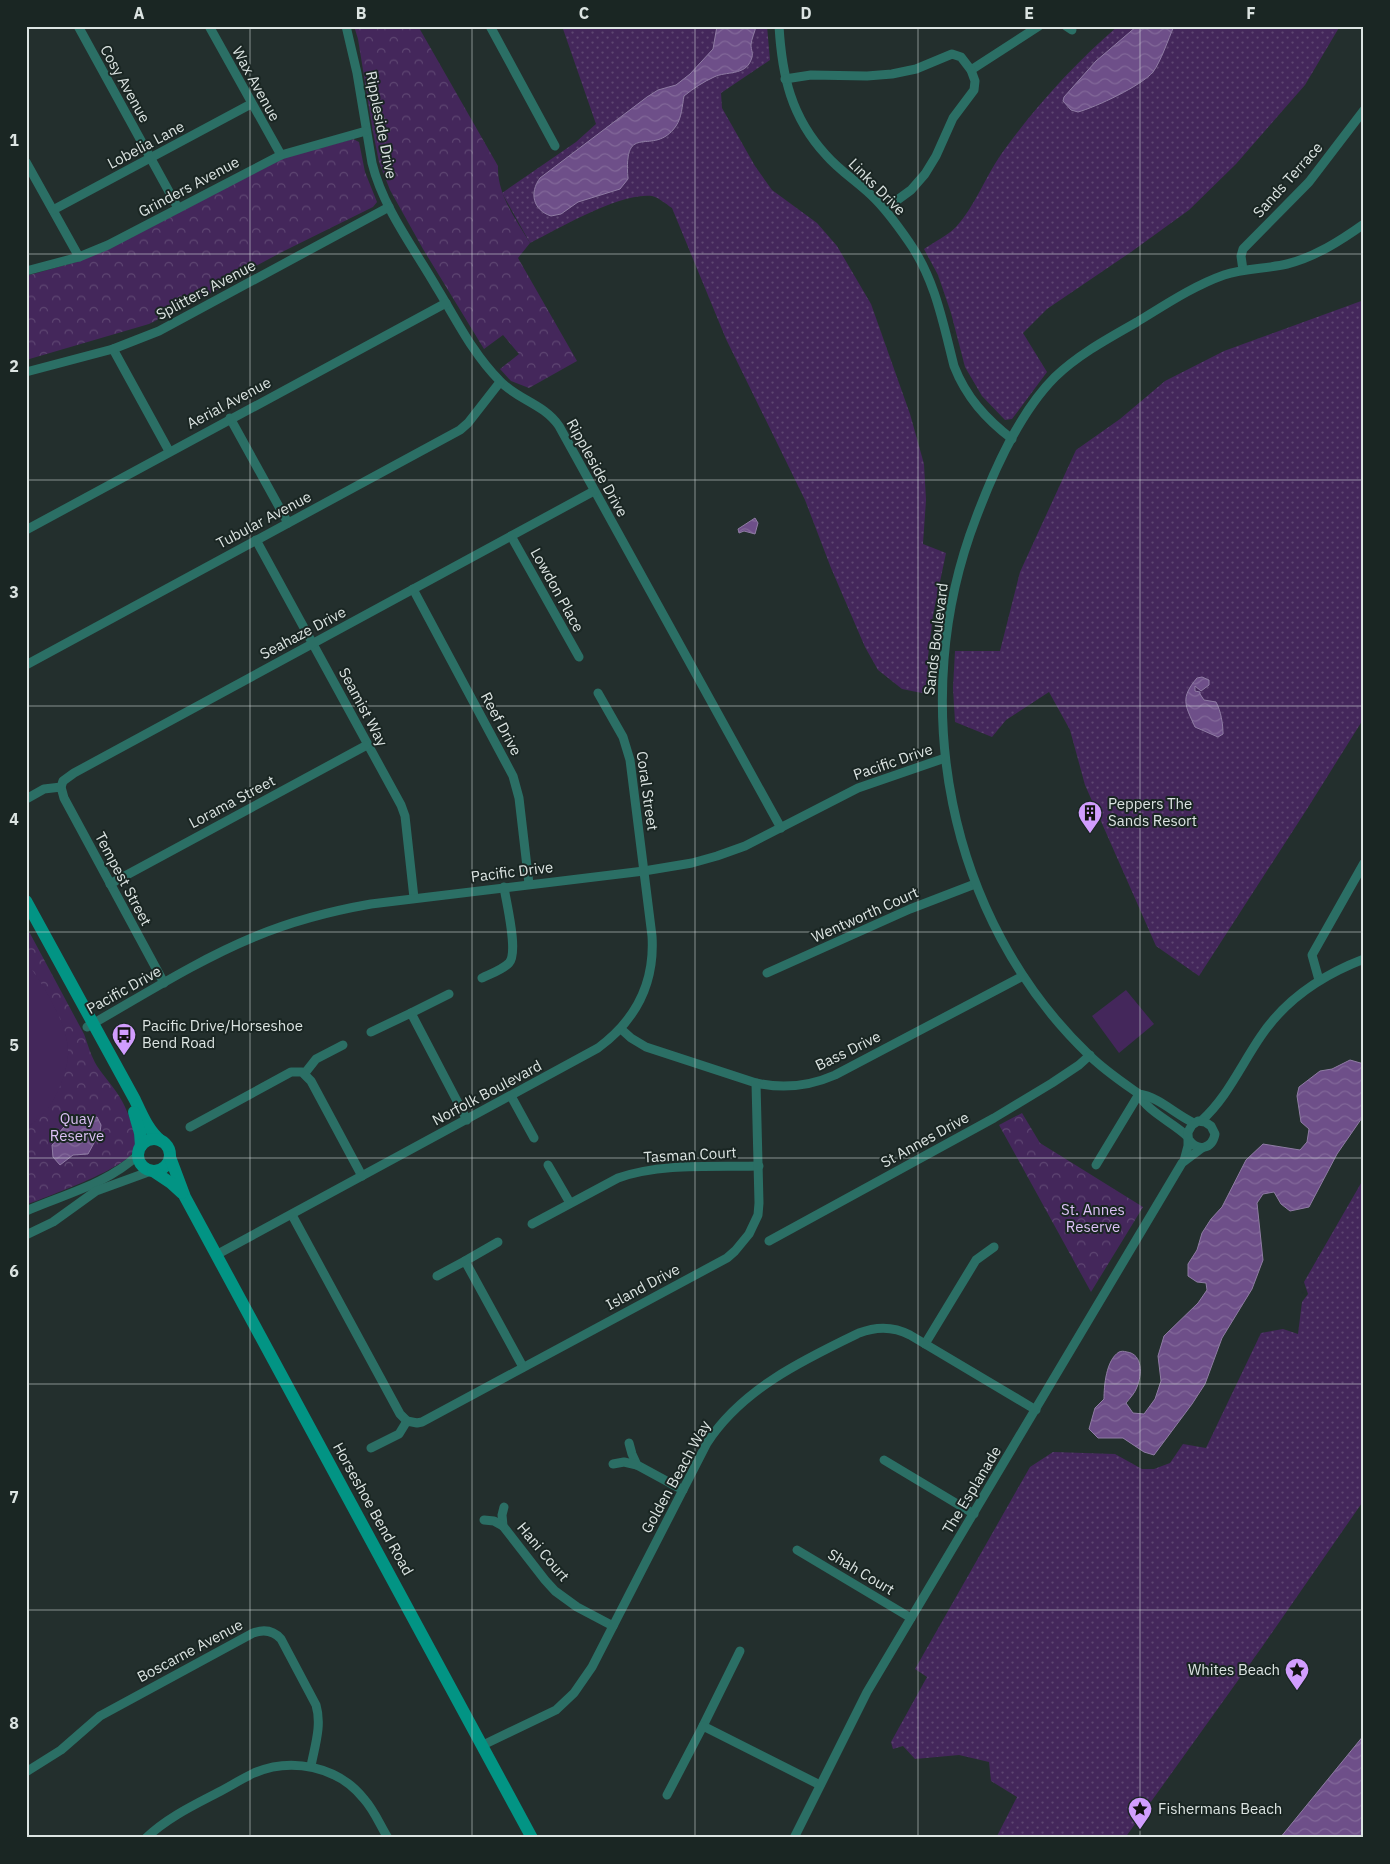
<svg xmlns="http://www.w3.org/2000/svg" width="1390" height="1864" viewBox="0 0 1390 1864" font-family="'IBM Plex Sans',sans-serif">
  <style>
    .grass { fill: url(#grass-dots) }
    .park { fill: url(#park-crowns) }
    .garden { fill: #44275b }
    .water { fill: url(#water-waves); stroke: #8f7ca4 }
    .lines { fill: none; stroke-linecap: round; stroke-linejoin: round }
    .street { stroke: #2b6f65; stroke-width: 9 }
    .secondary { stroke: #029484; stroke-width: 12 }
    .grid { fill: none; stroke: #dce4e2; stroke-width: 1; stroke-opacity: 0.55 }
    .labels { text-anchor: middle; stroke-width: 4; stroke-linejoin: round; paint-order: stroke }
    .street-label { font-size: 15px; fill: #dce4e2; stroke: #1a2623 }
    .poi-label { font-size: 15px; fill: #dce4e2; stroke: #1a2623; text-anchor: start }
    .park-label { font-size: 15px; fill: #dcc1f5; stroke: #1a2623 }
    .neatline { fill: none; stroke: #dce4e2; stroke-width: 2 }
    .grid-label { font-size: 16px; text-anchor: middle; font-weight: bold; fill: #dce4e2 }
  </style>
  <defs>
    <pattern id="grass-dots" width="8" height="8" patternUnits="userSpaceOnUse" patternTransform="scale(1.25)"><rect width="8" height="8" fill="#44275b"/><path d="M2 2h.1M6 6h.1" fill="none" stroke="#5e4672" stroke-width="1.8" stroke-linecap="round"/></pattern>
    <pattern id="park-crowns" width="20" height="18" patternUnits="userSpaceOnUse" patternTransform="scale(1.25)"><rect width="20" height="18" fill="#44275b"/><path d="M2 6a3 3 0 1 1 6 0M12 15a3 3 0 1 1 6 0" fill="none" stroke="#5e4672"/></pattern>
    <pattern id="water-waves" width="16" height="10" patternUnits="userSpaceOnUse" patternTransform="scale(1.25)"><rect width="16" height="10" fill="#6e4f89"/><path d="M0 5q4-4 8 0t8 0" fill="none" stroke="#826899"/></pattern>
  </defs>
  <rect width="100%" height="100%" fill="#232f2d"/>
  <!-- grass -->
  <g class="grass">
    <path d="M562,26h205l3,34 -49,33 1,15 33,58 17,24 45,33 20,23 34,58 39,110 14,50 2,36 -3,44 23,9 -13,62 -5,42 -1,37 -25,-5 -24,-19 -13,-23 -34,-79 -26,-68 -79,-161 -54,-131c-6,-4 -14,-11 -20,-12 -32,-4 -94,33 -122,47l-28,-50 74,-51 20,-18z"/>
    <path d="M1118,26h222l-35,59 -69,79 -47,46 -58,42 -84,57 -24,24 24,39 -35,47 -7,1 -23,-24 -17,-29 -14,-54 -13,-38 -14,-26c10,-7 23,-13 32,-22 19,-21 29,-50 46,-74 33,-46 73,-90 116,-127z"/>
    <path d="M1364,300v418l-57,91 -108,167 -43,-30 -71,-161 -15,-55 -21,-38 -43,28 -14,17 -37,-15 -2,-34 2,-37h45l20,-79 56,-122 44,-31 45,-38 59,-30z"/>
    <path d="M1364,1178v322l-102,147 -137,191h-129l21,-41 -26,-16 -2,-19 -30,-7 -44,4 -12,-13 -10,3 -2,-7 36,-65 -12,-8 115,-202 23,-15 62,2 27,15h12l16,-6 13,-19 23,4 55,-115 22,-4 15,5 4,-32 6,-8 -4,-12z"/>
  </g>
  <!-- park -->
  <g class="park">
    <path d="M354,26h64l80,140c-1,29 18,53 32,77l-12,15 59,103 -48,27 -18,-7 -11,-12 19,-15 -16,-19 -19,14 -61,-100 -33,-59 -11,-28 -6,-30 -15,-93z"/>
    <path d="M353,139l6,3 6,30 12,30 -4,5 -91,45 -39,21 -25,16 -69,35 -123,36v-84l54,-15 203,-103z"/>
    <path d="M26,926l58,108c4,11 7,22 13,32 8,12 18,22 25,35 6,11 18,39 11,51 -11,18 -85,44 -107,53z"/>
    <path d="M1022,1113l18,30 103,64 -52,85 -92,-167z"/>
  </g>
  <!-- garden -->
  <g class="garden">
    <path d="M26,962c18,23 44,65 42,94 -1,11 -4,21 -8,30 -7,18 -17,32 -34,41z"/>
    <path d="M1126,990l28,34 -35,29 -27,-37z"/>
  </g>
  <!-- water -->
  <g class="water">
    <path d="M717,26h39c-1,6 -5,14 -5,19 0,5 3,9 0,15 -6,16 -25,11 -37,17 -11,5 -20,11 -30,19 -2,10 -2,21 -8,30 -23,33 -53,-8 -48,53l-8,10 -42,13 -17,12 -10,2c-18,-6 -22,-23 -11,-38l107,-81 11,-7 18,-5 14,-11 23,-25z"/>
    <path d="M1137,26h37c-6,14 -13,35 -21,46 -12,14 -57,35 -75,40l-7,-2 -8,-9 1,-4 32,-36z"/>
    <path d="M755,518l3,5 -3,11 -11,-3 -5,2 -1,-4z"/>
    <path d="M1202,677l7,3v5l-8,6 -6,-5v5l5,1v2l4,6 12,2c5,9 7,22 7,32l-5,3 -23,-10c-10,-22 -15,-29 2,-49z"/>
    <path d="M1350,1060l14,4v51l-27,39 -28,53 -19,4 -9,-7 -7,-12 -11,2 -6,9 6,57 -11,29 -30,49 -17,46 -13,20 -38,51 -10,-3 -21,-14h-25l-9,-9 6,-21 9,-9c0,-13 2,-39 15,-47 3,-1 4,-1 8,0 16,2 15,23 10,35 -2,6 -7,11 -11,16l7,10 11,1 11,-15 6,-18 -3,-25 6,-20 34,-33 9,-13 -1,-7 -9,-1 -9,-6v-12l9,-14 5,-17 9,-14 11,-12 24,-47 17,-16 37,6 7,-8 2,-13 -8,-7 -4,-26 2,-9 21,-16 12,-2z"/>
    <path d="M97,1117l4,8 -1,7 -12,22 -15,1 -13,10 -7,-8 -1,-12 8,-7 -2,-4 11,-13 10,1z"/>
    <path d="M1364,1735v103h-84z"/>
  </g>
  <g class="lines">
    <!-- street -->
    <g class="street">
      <path d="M78,26l100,182"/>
      <path d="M209,26l72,129"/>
      <path d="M346,26l11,47 15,90c11,45 42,85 65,125 19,31 36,66 62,92 18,20 44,23 60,46l222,402"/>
      <path d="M490,26l65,120"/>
      <path d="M779,26c3,50 12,91 47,129 13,15 30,26 45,40 15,14 27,31 38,47 26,37 34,81 45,124 12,31 32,53 58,73"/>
      <path d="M1066,26l6,4"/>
      <path d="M785,79l26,-4 56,1 25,-2 24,-5 36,-15 9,3 10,13 68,-44"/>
      <path d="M26,162l53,95"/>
      <path d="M885,209l26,-19 14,-16 11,-18 17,-38 21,-28 1,-9 -4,-11"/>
      <path d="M53,210l198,-106"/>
      <path d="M1243,270l-2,-14 2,-7 66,-67 55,-72"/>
      <path d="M26,271l53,-14 29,-12 173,-90 85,-24"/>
      <path d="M113,349l56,102"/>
      <path d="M26,372l87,-23 46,-18 230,-124"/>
      <path d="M230,418l58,105"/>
      <path d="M26,530l420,-227"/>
      <path d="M511,536l68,121"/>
      <path d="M256,540l145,265 4,11 9,82"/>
      <path d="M413,589l100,187 6,22 10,86"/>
      <path d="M26,665l434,-235 8,-7 32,-41"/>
      <path d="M61,787l3,11 100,185"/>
      <path d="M28,798l16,-9 17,-2 2,-6 11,-8 520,-282"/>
      <path d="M110,884l257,-139"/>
      <path d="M767,973l143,-64 65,-25"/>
      <path d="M482,978c8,-4 20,-8 27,-15 10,-11 -3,-61 -5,-76"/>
      <path d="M1319,980l-7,-25 52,-92"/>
      <path d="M411,1013l38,-19"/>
      <path d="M87,1027c55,-31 109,-66 167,-90 38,-16 77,-26 117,-33l273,-33 48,-8 25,-7 28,-10 113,-58 87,-30"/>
      <path d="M621,1029l10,9 15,9 110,36c27,6 54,3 79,-8l188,-99"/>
      <path d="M371,1032l40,-19 56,107"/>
      <path d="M305,1073l11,-14 27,-14"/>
      <path d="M1139,1094c7,17 35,29 49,43"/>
      <path d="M511,1096l23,42"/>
      <path d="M1201,1121c26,-23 40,-56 60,-85 25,-37 61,-61 103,-77"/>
      <path d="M1194,1123c-18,-8 -35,-26 -55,-29 -17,-12 -35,-24 -50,-39 -143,-137 -183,-355 -113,-537 18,-48 43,-105 79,-141 24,-23 54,-39 82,-55 28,-17 56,-36 87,-47 20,-7 42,-6 63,-11 28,-7 53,-23 77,-40"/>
      <path d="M190,1127l101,-55h11l9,9 51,95"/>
      <path d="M1184,1161l4,-15v-14l4,-7 6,-4 7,1 6,4 4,8c-3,15 -17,18 -26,6"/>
      <path d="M548,1165l22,38"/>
      <path d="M1096,1165l43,-71"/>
      <path d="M26,1211c39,-17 81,-27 112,-56"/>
      <path d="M292,1215l108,199 7,7"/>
      <path d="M532,1224l86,-46c42,-15 96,-11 141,-12"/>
      <path d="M26,1235l27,-13 43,-31 55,-20"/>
      <path d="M769,1241l225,-123 58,-35 27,-18 11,-10"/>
      <path d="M216,1255l382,-207c38,-28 57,-64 54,-112l-22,-176 -7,-23 -25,-44"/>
      <path d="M465,1261l33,-19"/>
      <path d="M437,1276l28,-15 58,106"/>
      <path d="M925,1344l51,-84 18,-13"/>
      <path d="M629,1443l3,11 5,11 46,25"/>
      <path d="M371,1448l28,-14 8,-13 10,2 5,-1 305,-164 8,-7 14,-17 9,-19 1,-12 -3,-120"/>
      <path d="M884,1460l90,54"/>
      <path d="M613,1464l11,-2 13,3"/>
      <path d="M504,1507l-2,8 1,11 42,54 10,11 22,16 36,19"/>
      <path d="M484,1520l10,1 9,5"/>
      <path d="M797,1550l114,68"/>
      <path d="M703,1726l37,-75"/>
      <path d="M483,1745l73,-35 18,-17 18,-26 115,-224c35,-54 96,-83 152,-110 18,-7 34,-7 51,2l126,75"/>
      <path d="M26,1772l35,-22 39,-34 153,-83c11,-4 20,-3 28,6l35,66c6,20 -1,40 -5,61"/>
      <path d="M667,1795l36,-69 117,59"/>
      <path d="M146,1838c21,-20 46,-32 71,-45 12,-6 24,-14 37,-20 37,-16 84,-7 110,26 10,11 16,26 24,39"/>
      <path d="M794,1838l73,-146 315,-529 20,-15"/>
    </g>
    <!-- secondary -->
    <g class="secondary">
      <path d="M26,901l109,199c7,15 13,30 26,41"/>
      <path d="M134,1112l6,21 1,13"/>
      <circle cx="154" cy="1155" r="16"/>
      <path d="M170,1157l15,40 347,641"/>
      <path d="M153,1171l18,12 11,10"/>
    </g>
  </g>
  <!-- grid -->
  <path class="grid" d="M250,26v1812M472,26v1812M695,26v1812M918,26v1812M1140,26v1812M26,254h1338M26,480h1338M26,706h1338M26,932h1338M26,1158h1338M26,1384h1338M26,1610h1338"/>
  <!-- icons -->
  <defs>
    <symbol id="building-pin" viewBox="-11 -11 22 30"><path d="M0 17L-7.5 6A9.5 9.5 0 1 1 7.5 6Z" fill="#d19dfe" stroke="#1a2623"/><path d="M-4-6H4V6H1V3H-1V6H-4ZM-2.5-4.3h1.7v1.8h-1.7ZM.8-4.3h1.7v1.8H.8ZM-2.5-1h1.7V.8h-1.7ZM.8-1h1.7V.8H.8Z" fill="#111"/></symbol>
    <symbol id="bus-pin" viewBox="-11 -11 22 30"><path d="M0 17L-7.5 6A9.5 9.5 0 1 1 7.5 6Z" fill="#d19dfe" stroke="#1a2623"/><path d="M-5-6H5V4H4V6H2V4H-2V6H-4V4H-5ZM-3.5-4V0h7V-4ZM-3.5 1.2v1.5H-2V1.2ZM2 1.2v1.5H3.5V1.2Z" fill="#111"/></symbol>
    <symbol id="sight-pin" viewBox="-11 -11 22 30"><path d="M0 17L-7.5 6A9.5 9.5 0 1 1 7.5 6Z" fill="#d19dfe" stroke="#1a2623"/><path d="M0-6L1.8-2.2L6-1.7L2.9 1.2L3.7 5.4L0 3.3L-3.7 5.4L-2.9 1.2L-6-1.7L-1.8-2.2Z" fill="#111"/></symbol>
  </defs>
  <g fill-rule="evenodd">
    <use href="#building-pin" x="1076" y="799" width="28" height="38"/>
    <use href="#bus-pin" x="110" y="1021" width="28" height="38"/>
    <use href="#sight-pin" x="1283" y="1656" width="28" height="38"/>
    <use href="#sight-pin" x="1126" y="1795" width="28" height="38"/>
  </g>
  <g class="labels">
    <!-- street labels -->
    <g class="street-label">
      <text transform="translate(125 84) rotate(61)" y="5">Cosy Avenue</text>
      <text transform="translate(256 84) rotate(61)" y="5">Wax Avenue</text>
      <text transform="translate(381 125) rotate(79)" y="5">Rippleside Drive</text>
      <text transform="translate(146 145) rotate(-28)" y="5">Lobelia Lane</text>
      <text transform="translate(1288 180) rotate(-48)" y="5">Sands Terrace</text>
      <text transform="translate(189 187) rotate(-28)" y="5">Grinders Avenue</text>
      <text transform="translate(877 187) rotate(45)" y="5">Links Drive</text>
      <text transform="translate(206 290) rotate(-28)" y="5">Splitters Avenue</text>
      <text transform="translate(229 403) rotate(-28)" y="5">Aerial Avenue</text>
      <text transform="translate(597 468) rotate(61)" y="5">Rippleside Drive</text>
      <text transform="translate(264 520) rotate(-28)" y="5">Tubular Avenue</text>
      <text transform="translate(557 590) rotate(61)" y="5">Lowdon Place</text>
      <text transform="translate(303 633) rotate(-28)" y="5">Seahaze Drive</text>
      <text transform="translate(936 639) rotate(-83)" y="5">Sands Boulevard</text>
      <text transform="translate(363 707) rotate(62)" y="5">Seamist Way</text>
      <text transform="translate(501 724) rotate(62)" y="5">Reef Drive</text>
      <text transform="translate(893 762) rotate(-19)" y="5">Pacific Drive</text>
      <text transform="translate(647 791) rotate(82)" y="5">Coral Street</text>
      <text transform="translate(232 802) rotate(-28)" y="5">Lorama Street</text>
      <text transform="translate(512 872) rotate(-7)" y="5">Pacific Drive</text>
      <text transform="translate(123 879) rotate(62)" y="5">Tempest Street</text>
      <text transform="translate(865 915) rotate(-24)" y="5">Wentworth Court</text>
      <text transform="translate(124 990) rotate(-29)" y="5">Pacific Drive</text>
      <text transform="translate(848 1051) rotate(-26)" y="5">Bass Drive</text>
      <text transform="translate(487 1093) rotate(-28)" y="5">Norfolk Boulevard</text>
      <text transform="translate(925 1140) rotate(-29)" y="5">St Annes Drive</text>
      <text transform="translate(690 1155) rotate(-3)" y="5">Tasman Court</text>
      <text transform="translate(643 1287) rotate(-28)" y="5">Island Drive</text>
      <text transform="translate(676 1477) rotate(-61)" y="5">Golden Beach Way</text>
      <text transform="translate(972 1490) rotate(-59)" y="5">The Esplanade</text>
      <text transform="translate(373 1509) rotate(61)" y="5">Horseshoe Bend Road</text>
      <text transform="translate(543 1552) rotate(50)" y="5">Hani Court</text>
      <text transform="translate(861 1572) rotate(31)" y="5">Shah Court</text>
      <text transform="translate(190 1651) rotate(-28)" y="5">Boscarne Avenue</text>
    </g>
    <!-- poi labels -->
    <g class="poi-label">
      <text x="1108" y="809">Peppers The<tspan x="1108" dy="17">Sands Resort</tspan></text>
      <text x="142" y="1031">Pacific Drive/Horseshoe<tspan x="142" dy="17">Bend Road</tspan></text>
      <text x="1280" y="1675" text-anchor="end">Whites Beach</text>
      <text x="1158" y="1814">Fishermans Beach</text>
    </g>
    <!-- park labels -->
    <g class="park-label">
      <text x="77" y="1124">Quay<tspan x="77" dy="17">Reserve</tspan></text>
      <text x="1093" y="1215">St. Annes<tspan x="1093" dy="17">Reserve</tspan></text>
    </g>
  </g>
  <!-- border -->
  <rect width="1390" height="1864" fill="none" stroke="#1a2623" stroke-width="55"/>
  <rect x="28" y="28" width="1334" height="1808" class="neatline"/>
  <g class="grid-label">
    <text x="139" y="19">A</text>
    <text x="361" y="19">B</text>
    <text x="584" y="19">C</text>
    <text x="806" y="19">D</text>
    <text x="1029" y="19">E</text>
    <text x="1251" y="19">F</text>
    <text x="14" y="146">1</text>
    <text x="14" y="372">2</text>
    <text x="14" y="598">3</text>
    <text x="14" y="825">4</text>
    <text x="14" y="1051">5</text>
    <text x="14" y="1277">6</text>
    <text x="14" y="1503">7</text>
    <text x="14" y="1729">8</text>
  </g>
</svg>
